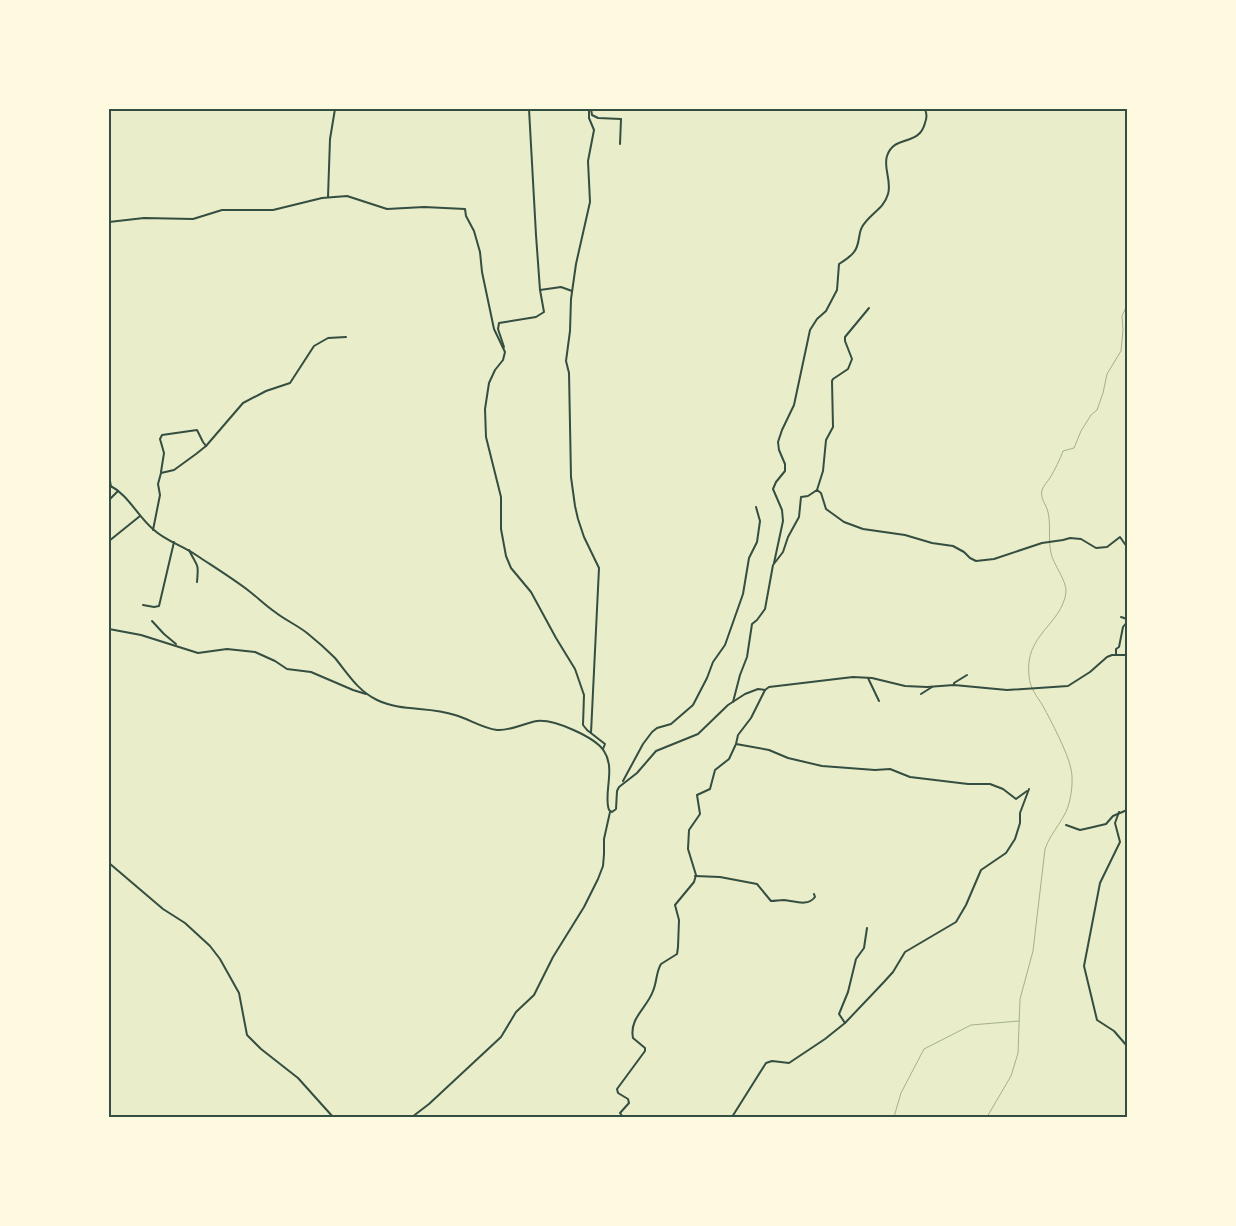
<svg xmlns="http://www.w3.org/2000/svg" width="1236" height="1226" viewBox="0 0 1236 1226" font-family="Overpass,sans-serif">
  <style>
    .lines { fill: none; stroke-linecap: round; stroke-linejoin: round }
    .stream { stroke: #a3b18a; stroke-width: 1 }
    .minor { stroke: #344e41; stroke-width: 2 }
    .tertiary { stroke: #344e41; stroke-width: 2 }
    .neatline { fill: none; stroke: #344e41; stroke-width: 2 }
  </style>
  <rect width="100%" height="100%" fill="#e9edc9"/>
  <g class="lines">
    <!-- stream -->
    <g class="stream">
      <path d="M894,1117l7,-24 23,-44 47,-24 48,-4"/>
      <path d="M987,1117l24,-41 7,-23 2,-54 13,-48 12,-102c6,-18 22,-31 25,-50 2,-9 3,-21 1,-30 -3,-16 -20,-48 -28,-63 -6,-10 -13,-17 -14,-30 -5,-42 33,-51 37,-84 1,-11 -13,-28 -15,-39 -3,-14 0,-28 -3,-41 -2,-8 -8,-13 -6,-22 2,-5 5,-8 8,-12 5,-9 10,-18 13,-27l11,-3 7,-17 10,-16 6,-5 6,-17 4,-19 14,-23 2,-21 -1,-14 5,-11"/>
    </g>
    <!-- minor -->
    <g class="minor">
      <path d="M589,109v9l5,12 -6,31 2,41 -14,62 -5,35 -1,32 -4,30 3,12 2,104 4,29 3,13 6,18 15,31 -8,165"/>
      <path d="M591,109l1,6 6,3 23,1 -1,25"/>
      <path d="M328,197l2,-58 5,-30"/>
      <path d="M540,290l21,-3 11,4"/>
      <path d="M504,347l-6,-18 1,-6 37,-6 8,-5 -4,-22 -4,-55 -7,-126"/>
      <path d="M161,472l3,-19 -4,-14 2,-4 35,-5 6,12 3,4"/>
      <path d="M817,490l6,-19 3,-31 7,-13 -1,-46 1,-2 15,-10 4,-10 -7,-18v-4l24,-29"/>
      <path d="M109,500l9,-9"/>
      <path d="M153,530l7,-35 -2,-11 3,-11 13,-3 22,-16 10,-8 37,-43 23,-12 24,-8 24,-37 14,-8 18,-1"/>
      <path d="M109,541l31,-25"/>
      <path d="M189,550c8,17 10,11 8,32"/>
      <path d="M774,563l9,-42 -1,-11 -9,-21 3,-7 9,-11v-7l-6,-14 -1,-8 4,-12 12,-25 16,-75 7,-11 9,-8 11,-21 2,-26c5,-3 11,-7 15,-12 6,-7 4,-18 8,-25 7,-13 22,-18 26,-33 4,-13 -5,-26 -1,-38 7,-22 32,-9 38,-33 2,-6 2,-8 0,-14"/>
      <path d="M143,605l11,2 5,-1 15,-64"/>
      <path d="M1121,617l6,2"/>
      <path d="M152,621l12,13 12,10"/>
      <path d="M109,629l32,6 57,18 29,-4 28,3 20,9 12,8 24,3 42,18 13,4"/>
      <path d="M1116,654v-5l3,-2 4,-20 4,-5"/>
      <path d="M868,678l11,23"/>
      <path d="M954,685v-2l13,-8"/>
      <path d="M921,694l11,-7"/>
      <path d="M733,702l7,-27 7,-18 5,-33 5,-4 8,-11 8,-44 10,-13 5,-15 11,-20 2,-20 7,-1 9,-6 4,3 5,16 18,13 19,7 42,6 27,8 21,3 11,6 6,6 6,3 18,-2 48,-16 21,-3 7,-2 11,1 15,9 11,-1 13,-10 7,10"/>
      <path d="M736,744l33,6 19,8 34,8 53,4 15,-1 20,8 58,7h22l13,5 13,10 11,-8"/>
      <path d="M1119,812l-4,11 5,19 -20,41 -16,83 13,54 17,11 13,15"/>
      <path d="M1066,825l14,5 9,-2 17,-4 7,-8 14,-6"/>
      <path d="M109,863l54,46 22,14 25,23 10,13 19,34 8,42 14,14 37,29 35,39"/>
      <path d="M695,876l25,1 37,7 14,17c4,0 9,-1 13,-1 11,1 23,7 31,-3l-1,-3"/>
      <path d="M845,1023l-6,-9 9,-22 8,-33 8,-11 3,-20"/>
      <path d="M412,1117l17,-13 72,-67 15,-25 18,-17 19,-38 31,-50 14,-28 5,-13 1,-12v-15l6,-27"/>
      <path d="M623,1117l-3,-4 9,-10 -1,-4 -10,-6 -1,-4 28,-38v-3l-12,-10c-4,-20 14,-30 20,-47 4,-9 3,-19 8,-27l16,-10 1,-7 1,-27 -4,-15 19,-23 2,-7 -8,-26 1,-19 11,-16 -3,-19 13,-6 5,-19 14,-11 7,-15 2,-9 13,-17 14,-28"/>
      <path d="M732,1117l34,-54 6,-2 17,2 36,-24 20,-16 38,-40 10,-11 12,-20 51,-30 10,-17 15,-35 25,-17 9,-14 5,-16v-10l9,-24"/>
    </g>
    <!-- tertiary -->
    <g class="tertiary">
      <path d="M109,222l35,-4 49,1 29,-9h51l49,-12 25,-2 40,13 37,-2 41,2 1,7 8,15 6,21 2,20 12,57 11,23 -2,8 -8,10 -6,13 -4,26 1,28 15,60v32l5,27 5,12 20,24 25,46 19,31 9,26 -1,30 4,5 18,14 -2,5"/>
      <path d="M109,475l2,12"/>
      <path d="M109,485c20,10 28,31 45,45 12,11 29,16 42,25 18,12 36,23 53,36 9,7 17,15 26,21 10,8 22,13 32,21 10,8 19,16 28,25 13,16 23,33 42,42 25,12 52,6 78,15 14,4 27,13 42,15 14,1 27,-7 40,-9 17,-2 58,16 67,30 12,18 -1,43 5,59l3,2 4,-3 1,-18 2,-4 18,-14 19,-22 42,-17 30,-29 17,-11 13,-5 7,1 4,-3 84,-10 19,1 33,8 22,1 27,-2 53,5 61,-4 22,-14 17,-15 5,-2h15"/>
      <path d="M623,781l20,-37 9,-12 5,-4 14,-4 22,-19 14,-27 6,-16 12,-17 18,-51 6,-36 8,-16 3,-21 -4,-14"/>
    </g>
  </g>
  <!-- border -->
  <rect width="1236" height="1226" fill="none" stroke="#fefae0" stroke-width="220"/>
  <rect x="110" y="110" width="1016" height="1006" class="neatline"/>
</svg>
